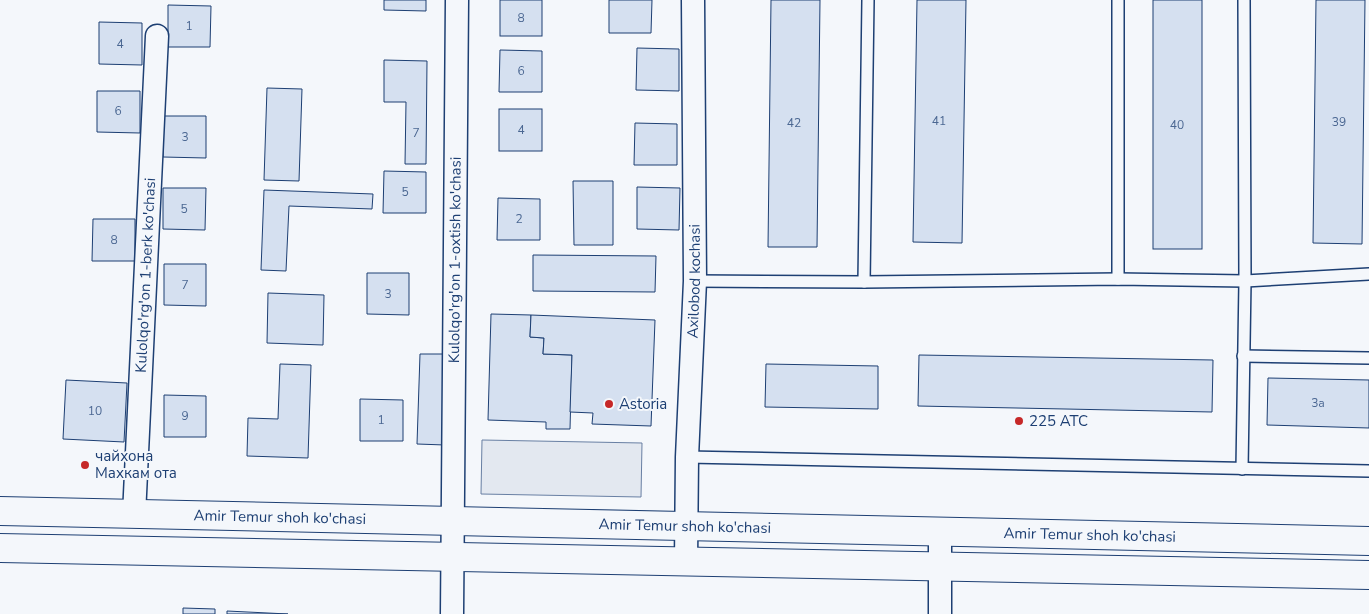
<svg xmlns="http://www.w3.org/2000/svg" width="1369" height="614" viewBox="0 0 1369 614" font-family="'Nunito Sans',sans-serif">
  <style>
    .parking { fill: #e3e8f0; stroke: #687fa3 }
    .building { fill: #d5e0f0; stroke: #1d3f73 }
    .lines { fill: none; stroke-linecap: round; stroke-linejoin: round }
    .service-casing { stroke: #1d3f73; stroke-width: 14 }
    .minor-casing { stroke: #1d3f73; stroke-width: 25 }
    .primary-casing { stroke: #1d3f73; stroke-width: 30 }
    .service { stroke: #f4f7fb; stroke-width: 11 }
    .minor { stroke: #f4f7fb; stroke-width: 22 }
    .primary { stroke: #f4f7fb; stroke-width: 28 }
    .poi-dot { fill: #c62828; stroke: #f4f7fb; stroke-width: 2 }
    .labels { text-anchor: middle; stroke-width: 4; stroke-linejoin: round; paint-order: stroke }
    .number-label { font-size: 12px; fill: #4b6792 }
    .street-label { font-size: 15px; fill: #1d3f73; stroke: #f4f7fb }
    .poi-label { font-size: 15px; fill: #1d3f73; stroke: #f4f7fb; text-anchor: start }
  </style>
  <rect width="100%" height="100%" fill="#f4f7fb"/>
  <!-- parking -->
  <path class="parking" d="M482,440l160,3 -1,54 -160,-3z"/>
  <!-- building -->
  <g class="building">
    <path d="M384,0h42v11l-42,-1z"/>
    <rect x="500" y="0" width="42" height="36"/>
    <path d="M609,0h43l-1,33h-42z"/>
    <path d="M771,0h49l-3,247h-49z"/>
    <path d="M917,0h49l-4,243 -49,-1z"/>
    <rect x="1153" y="0" width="49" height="249"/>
    <path d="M1316,0h49l-3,244 -49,-1z"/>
    <path d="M168,5l43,1 -1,41h-42z"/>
    <path d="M99,22l43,1v42l-43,-1z"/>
    <path d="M637,48l42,1v42l-43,-1z"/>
    <path d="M500,50l42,1v41h-43z"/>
    <path d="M384,60l43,1 -1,103h-21l1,-62h-22z"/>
    <path d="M267,88l35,1 -3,92 -35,-1z"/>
    <path d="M97,91h43v42l-43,-1z"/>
    <rect x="499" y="109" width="43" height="42"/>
    <path d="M163,116h43v42l-43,-1z"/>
    <path d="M635,123l42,1v41h-43z"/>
    <path d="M384,171l42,1v41h-43z"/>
    <path d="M573,181h40v64h-39z"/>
    <path d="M637,187l43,1 -1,42 -42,-1z"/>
    <path d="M163,188h43l-1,42 -42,-1z"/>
    <path d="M264,190l109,4 -1,15 -83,-3 -3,65 -25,-1z"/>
    <path d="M498,198l42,1v41h-43z"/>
    <path d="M93,219h42v42h-43z"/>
    <path d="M533,255l123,1 -1,36 -122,-1z"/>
    <path d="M164,264h42v42l-42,-1z"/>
    <path d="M367,273h42v42l-42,-1z"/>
    <path d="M268,293l56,2 -1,50 -56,-2z"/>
    <path d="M491,314l40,1 -1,22 14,1 -1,16 29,1 -2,74h-24v-7l-58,-2z"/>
    <path d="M531,315l124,5 -4,106 -59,-2 1,-11 -23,-1 2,-57 -29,-1 1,-16 -14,-1z"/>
    <path d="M420,354h29l-4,91 -28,-1z"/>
    <path d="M919,355l294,5 -1,52 -294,-6z"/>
    <path d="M280,364l31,1 -3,93 -61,-2 1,-38 30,1z"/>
    <path d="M766,364l112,2v43l-113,-2z"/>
    <path d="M1268,378l101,2v48l-102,-3z"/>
    <path d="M66,380l61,3 -3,59 -61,-3z"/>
    <path d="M164,395l42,1v41h-42z"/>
    <path d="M360,399l43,1v41h-43z"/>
    <path d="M183,608l32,1v5h-32z"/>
    <path d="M227,611l61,3h-61z"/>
  </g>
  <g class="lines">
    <defs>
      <g id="service">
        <path d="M1118,0v279"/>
        <path d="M695,281l169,1 254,-3 127,2 124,-7"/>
        <path d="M864,282l4,-282"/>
        <path d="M1243,356l126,2"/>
        <path d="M687,457l682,14"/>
        <path d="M1242,469l3,-188 -1,-281"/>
      </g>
      <g id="minor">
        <path id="s1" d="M134,515l23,-479"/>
        <path id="s2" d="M686,562l1,-105 8,-176 -2,-281"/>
        <path id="s3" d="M452,614l5,-614"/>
        <path d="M940,614v-82"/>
      </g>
      <g id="primary">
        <path id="s4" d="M0,511l1369,30"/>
        <path d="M0,548l1369,27"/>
      </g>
    </defs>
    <!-- service casing -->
    <use href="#service" class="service-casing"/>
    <!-- minor casing -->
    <use href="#minor" class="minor-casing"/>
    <!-- primary casing -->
    <use href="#primary" class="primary-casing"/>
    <!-- service -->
    <use href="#service" class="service"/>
    <!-- minor -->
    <use href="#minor" class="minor"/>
    <!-- primary -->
    <use href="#primary" class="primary"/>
  </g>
  <!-- markers -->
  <g class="poi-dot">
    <circle cx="609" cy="404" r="5"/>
    <circle cx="1019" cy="421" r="5"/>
    <circle cx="85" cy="465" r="5"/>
  </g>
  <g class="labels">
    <!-- number labels -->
    <g class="number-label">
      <text x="521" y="22">8</text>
      <text x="189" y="30">1</text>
      <text x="120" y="48">4</text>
      <text x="521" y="75">6</text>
      <text x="118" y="115">6</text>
      <text x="939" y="125">41</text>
      <text x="1339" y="126">39</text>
      <text x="794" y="127">42</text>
      <text x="1177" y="129">40</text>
      <text x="521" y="134">4</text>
      <text x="416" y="137">7</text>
      <text x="185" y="141">3</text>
      <text x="405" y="196">5</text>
      <text x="184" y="213">5</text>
      <text x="519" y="223">2</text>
      <text x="114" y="244">8</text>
      <text x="185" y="289">7</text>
      <text x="388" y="298">3</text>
      <text x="1318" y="407">3а</text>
      <text x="95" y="415">10</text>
      <text x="185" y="420">9</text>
      <text x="381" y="424">1</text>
    </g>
    <!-- street labels -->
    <g class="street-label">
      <text dy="5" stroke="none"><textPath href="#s3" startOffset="354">Kulolqo'rg'on 1-oxtish ko'chasi</textPath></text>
      <text dy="5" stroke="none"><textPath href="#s1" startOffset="240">Kulolqo'rg'on 1-berk ko'chasi</textPath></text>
      <text dy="5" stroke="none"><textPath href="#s2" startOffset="281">Axilobod kochasi</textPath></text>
      <text dy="5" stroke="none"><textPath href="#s4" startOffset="280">Amir Temur shoh ko'chasi</textPath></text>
      <text dy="5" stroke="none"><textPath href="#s4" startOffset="685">Amir Temur shoh ko'chasi</textPath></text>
      <text dy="5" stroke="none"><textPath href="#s4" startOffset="1090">Amir Temur shoh ko'chasi</textPath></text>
    </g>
    <!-- poi labels -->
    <g class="poi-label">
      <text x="619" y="409">Astoria</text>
      <text x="1029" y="426">225 АТС</text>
      <text x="95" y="461">чайхона<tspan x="95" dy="17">Махкам ота</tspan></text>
    </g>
  </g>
</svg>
